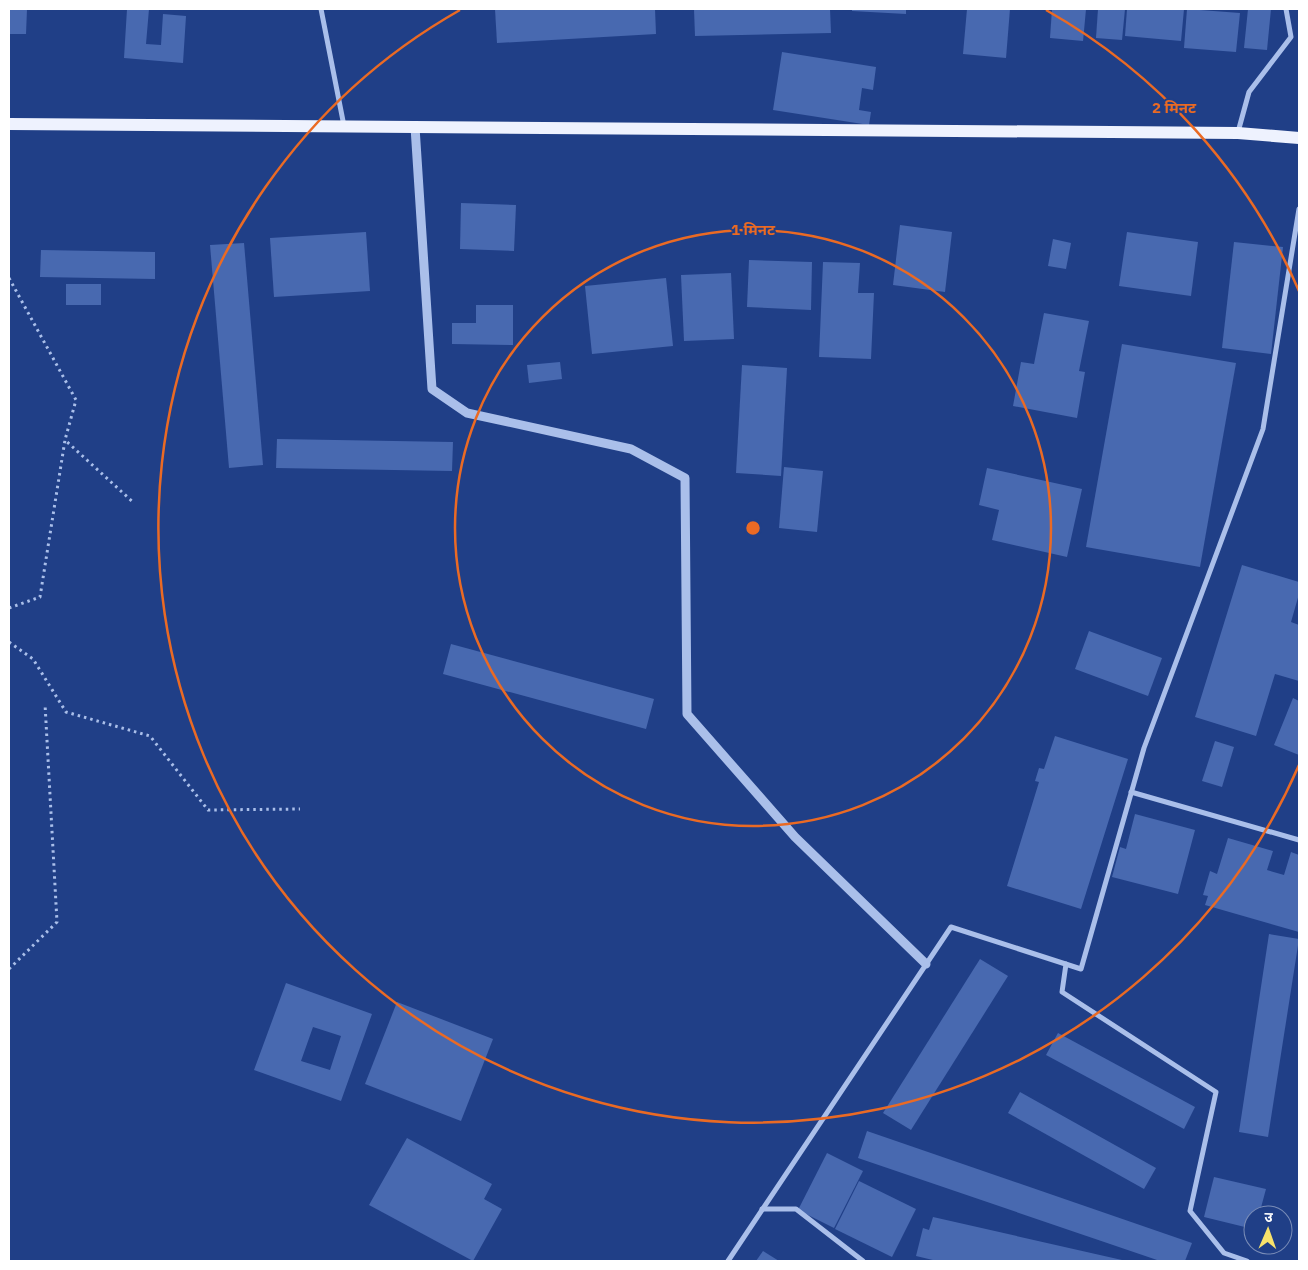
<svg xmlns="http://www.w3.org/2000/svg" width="1308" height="1270" viewBox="0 0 1308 1270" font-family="'IBM Plex Sans','Noto Sans Devanagari',sans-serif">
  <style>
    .building { fill: #4869b0; fill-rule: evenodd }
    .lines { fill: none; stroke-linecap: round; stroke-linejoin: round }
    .path { stroke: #aabfea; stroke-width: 3; stroke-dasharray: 2.5 4; stroke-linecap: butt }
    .minor { stroke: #aabfea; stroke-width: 5 }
    .tertiary { stroke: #aabfea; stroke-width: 9 }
    .primary { stroke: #eef2fe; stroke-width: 12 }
    .ring { fill: none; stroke: #ea6a24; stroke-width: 2.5 }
    .centre { fill: #ea6a24; stroke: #203f87; stroke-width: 2.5 }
    .ring-label { font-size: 15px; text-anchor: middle; font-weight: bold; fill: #ea6a24; stroke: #203f87; stroke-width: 4; stroke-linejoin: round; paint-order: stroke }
  </style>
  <rect width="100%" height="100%" fill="#203f87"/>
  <!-- building -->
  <g class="building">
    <path d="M9,9h18l-1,25h-17z"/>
    <path d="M127,9h22l-3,35 15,1 2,-31 23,2 -3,47 -59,-5z"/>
    <path d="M495,9h160l1,25 -159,9z"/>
    <path d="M694,9h136l1,24 -136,3z"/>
    <path d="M852,9h54v5l-54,-3z"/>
    <path d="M967,9h43l-4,49 -43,-4z"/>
    <path d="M1052,9h34l-3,32 -33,-3z"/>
    <path d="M1098,9h27l-3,31 -26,-2z"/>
    <path d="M1127,9h57l-3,32 -56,-5z"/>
    <path d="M1187,9l53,4 -4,39 -52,-4z"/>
    <path d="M1248,9h23l-4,41 -23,-2z"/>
    <path d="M782,52l94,15 -3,23 -11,-2 -3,22 12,2 -2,13 -96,-15z"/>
    <path d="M461,203l55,2 -2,46 -54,-2z"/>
    <path d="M900,225l52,7 -7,60 -52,-7z"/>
    <path d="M366,232l4,59 -96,6 -4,-59z"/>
    <path d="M1127,232l71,10 -7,54 -72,-10z"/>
    <path d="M1053,239l18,4 -5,26 -18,-3z"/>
    <path d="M1234,242l49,5 -12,107 -49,-6z"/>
    <path d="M244,243l19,222 -34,3 -19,-223z"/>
    <path d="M41,250l114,2v27l-115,-2z"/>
    <path d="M749,260l63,2 -1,48 -64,-3z"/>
    <path d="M823,262l37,1 -2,30h16l-3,66 -52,-2z"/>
    <path d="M731,273l3,66 -50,2 -3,-66z"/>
    <path d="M666,278l7,68 -81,8 -7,-68z"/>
    <rect x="66" y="284" width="35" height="21"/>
    <path d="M476,305h37v40l-61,-1v-21h24z"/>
    <path d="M1044,313l45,8 -10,50 6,1 -8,46 -64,-12 8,-44 13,2z"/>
    <path d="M1122,344l114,19 -36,204 -114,-20z"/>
    <path d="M560,362l2,17 -33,4 -2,-18z"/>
    <path d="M742,365l45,3 -6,108 -45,-3z"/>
    <path d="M277,439l176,3 -1,29 -176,-3z"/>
    <path d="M784,467l39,4 -6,61 -38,-4z"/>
    <path d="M987,468l95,21 -15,68 -75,-17 7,-30 -20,-5z"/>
    <path d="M1242,565l57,17v12l-8,28 8,3v56l-24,-7 -19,62 -61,-19z"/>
    <path d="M1089,631l73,27 -14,38 -73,-27z"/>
    <path d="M451,644l203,55 -8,30 -203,-55z"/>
    <path d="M1293,698l6,3v54l-25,-10z"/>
    <path d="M1055,736l73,23 -47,150 -74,-23 32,-104 -4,-1 4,-13 5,1z"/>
    <path d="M1215,741l19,6 -12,40 -20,-6z"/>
    <path d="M1135,814l60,16 -17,64 -66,-17 8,-30 6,2z"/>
    <path d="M1228,838l45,13 -6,19 17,5 7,-23 8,3v77l-94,-27 3,-9 -5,-1 7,-24 7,3z"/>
    <path d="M1269,934l30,5 -31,198 -29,-5z"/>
    <path d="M980,959l28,17 -97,154 -28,-17z"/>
    <path d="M286,983l86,31 -31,87 -87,-31zM313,1027l28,9 -11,34 -29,-9z"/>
    <path d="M397,1002l96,37 -32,82 -96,-37z"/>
    <path d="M1058,1033l137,74 -11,22 -138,-74z"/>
    <path d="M1020,1092l136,76 -12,21 -136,-76z"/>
    <path d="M867,1131l325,112 -7,18h-25l-302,-103z"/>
    <path d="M407,1138l85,46 -8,15 18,10 -29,52 -104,-56z"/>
    <path d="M827,1153l36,18 -29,57 -36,-18z"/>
    <path d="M1214,1177l52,12 -7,26h-6v14l-49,-12z"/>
    <path d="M859,1181l57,28 -24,48 -57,-28z"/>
    <path d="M933,1217l189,43v1h-185l-21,-5 7,-28 6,2z"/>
    <path d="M763,1251l16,10h-23z"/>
  </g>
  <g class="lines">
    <!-- path -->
    <g class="path">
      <path d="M9,278l67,122 -11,40"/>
      <path d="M9,608l31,-11 25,-157 69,63"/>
      <path d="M9,642l24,17 33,53 84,24 58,74 92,-1"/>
      <path d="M9,969l48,-47 -12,-218"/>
    </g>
    <!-- minor -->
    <g class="minor">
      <path d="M321,9l23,117"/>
      <path d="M1238,132l11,-40 42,-55 -5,-28"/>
      <path d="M1131,792l168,48"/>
      <path d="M1066,964l-4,28 154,100 -26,119 34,42 23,8"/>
      <path d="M762,1209h34l67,52"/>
      <path d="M728,1261l223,-334 130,42 63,-221 119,-319 36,-220"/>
    </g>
    <!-- tertiary -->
    <path class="tertiary" d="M415,127l17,262 35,24 164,36 54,29 2,236 108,123 131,127"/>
    <!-- primary -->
    <path class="primary" d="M9,124l1229,9 61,5"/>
  </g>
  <!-- distance rings -->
  <g class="ring">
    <circle cx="753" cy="528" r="298"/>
    <path d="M1299 765A595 595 0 1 1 460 10M1046 10A595 595 0 0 1 1299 291"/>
  </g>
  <circle cx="753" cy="528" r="8" class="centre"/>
  <g class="ring-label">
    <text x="1174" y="113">2 मिनट</text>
    <text x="753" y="235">1 मिनट</text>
  </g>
  <!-- border -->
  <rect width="1308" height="1270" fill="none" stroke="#ffffff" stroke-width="20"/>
  <!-- north arrow -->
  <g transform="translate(1268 1230) rotate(2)"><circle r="24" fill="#203f87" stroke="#798cb7"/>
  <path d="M0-4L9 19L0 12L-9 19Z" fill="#f8e26b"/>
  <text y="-8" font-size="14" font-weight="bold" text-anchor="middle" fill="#ffffff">उ</text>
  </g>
</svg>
